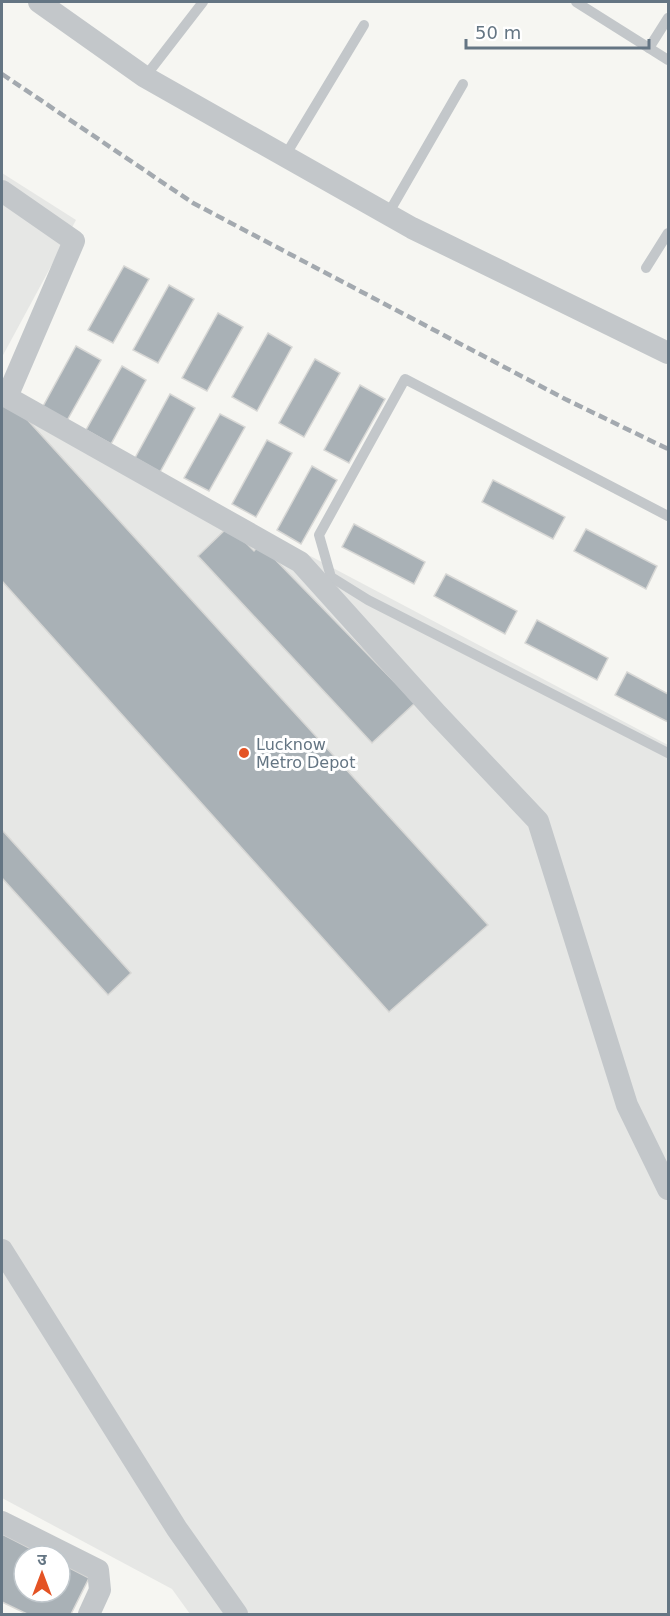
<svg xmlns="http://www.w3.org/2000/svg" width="670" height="1616" viewBox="0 0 670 1616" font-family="'DejaVu Sans','Noto Sans Devanagari',sans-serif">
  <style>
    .built { fill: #e6e7e5 }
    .building { fill: #a9b1b6; stroke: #d7d7d5; stroke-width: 1.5 }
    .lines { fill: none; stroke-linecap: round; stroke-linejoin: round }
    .lane { stroke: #c3c7ca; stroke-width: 10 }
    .street { stroke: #c3c7ca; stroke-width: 22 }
    .rail { stroke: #a3a9af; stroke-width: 4.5; stroke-dasharray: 9 4.5; stroke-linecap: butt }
    .poi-dot { fill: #e45324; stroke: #fff; stroke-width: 2 }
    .labels { text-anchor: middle; stroke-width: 6; stroke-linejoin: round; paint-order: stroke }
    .poi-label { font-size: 16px; fill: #647583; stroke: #fff; text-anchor: start }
  </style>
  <rect width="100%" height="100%" fill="#f6f6f2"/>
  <!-- built -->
  <g class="built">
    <path d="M2,173l74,47 -74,137z"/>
    <path d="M2,393l666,352v869h-478l-18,-25 -170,-91z"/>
  </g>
  <!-- building -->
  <g class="building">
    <path d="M124,266l25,13 -36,64 -25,-13z"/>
    <path d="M169,285l25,14 -36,64 -25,-13z"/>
    <path d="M218,313l25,14 -36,64 -25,-13z"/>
    <path d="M268,333l24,14 -35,64 -25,-14z"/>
    <path d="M76,346l25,14 -36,64 -24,-14z"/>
    <path d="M315,359l25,14 -36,64 -25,-14z"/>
    <path d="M122,366l24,14 -35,64 -25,-14z"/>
    <path d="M360,385l25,14 -36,64 -25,-13z"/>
    <path d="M2,392l486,533 -99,87 -387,-431z"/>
    <path d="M170,394l25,14 -35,64 -25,-14z"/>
    <path d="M220,414l25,13 -36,64 -25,-13z"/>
    <path d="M267,440l25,13 -36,64 -24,-13z"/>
    <path d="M312,466l25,14 -36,64 -24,-14z"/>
    <path d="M493,480l72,37 -12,22 -71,-37z"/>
    <path d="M354,524l71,38 -11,22 -72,-37z"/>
    <path d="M229,526l25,25 6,-7 155,159 -43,40 -174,-187z"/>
    <path d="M586,529l71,37 -11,23 -72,-38z"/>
    <path d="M446,574l71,37 -12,23 -71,-38z"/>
    <path d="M537,620l71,38 -11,22 -72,-37z"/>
    <path d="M627,672l41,22v28l-53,-27z"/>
    <path d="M2,830l129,143 -23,22 -106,-117z"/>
    <path d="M2,1534l43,22h-21v36h36v-29l29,15 -18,36h-44l-25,-12z"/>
  </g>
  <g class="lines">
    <!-- lane -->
    <g class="lane">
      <path d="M576,2l92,58"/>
      <path d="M649,48l19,-30"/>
      <path d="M145,77l58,-75"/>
      <path d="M285,156l79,-131"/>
      <path d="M388,214l75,-130"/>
      <path d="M646,268l22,-35"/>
      <path d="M668,516l-263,-137 -86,156 12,42 37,23 300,153"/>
    </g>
    <!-- street -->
    <g class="street">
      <path d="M39,2l106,75 267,151 256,125"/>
      <path d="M2,191l72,50 -67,156 293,165 137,152 101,107 89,284 41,84"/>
      <path d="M2,1250l175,279 60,85"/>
      <path d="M2,1522l96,48 2,20 -11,24"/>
    </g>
    <!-- rail -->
    <path class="rail" d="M2,74l191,129 372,196 103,50"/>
  </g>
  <!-- markers -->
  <circle class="poi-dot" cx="244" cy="753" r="6"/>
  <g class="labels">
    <!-- poi labels -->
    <g class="poi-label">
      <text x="256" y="750">Lucknow<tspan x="256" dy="18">Metro Depot</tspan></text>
    </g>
  </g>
  <!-- border -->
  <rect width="670" height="1616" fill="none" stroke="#647583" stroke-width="6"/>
  <!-- north arrow -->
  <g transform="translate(42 1574)"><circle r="28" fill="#ffffff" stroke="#c1c8cd" stroke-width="1.5"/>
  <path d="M0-4.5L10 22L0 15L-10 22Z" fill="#e45324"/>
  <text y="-9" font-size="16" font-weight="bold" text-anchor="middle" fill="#647583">उ</text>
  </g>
  <!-- scale -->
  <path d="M466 39v9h183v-9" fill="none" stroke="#647583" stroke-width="3"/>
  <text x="475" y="39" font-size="18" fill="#647583" stroke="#ffffff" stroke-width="4.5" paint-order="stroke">50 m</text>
</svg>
